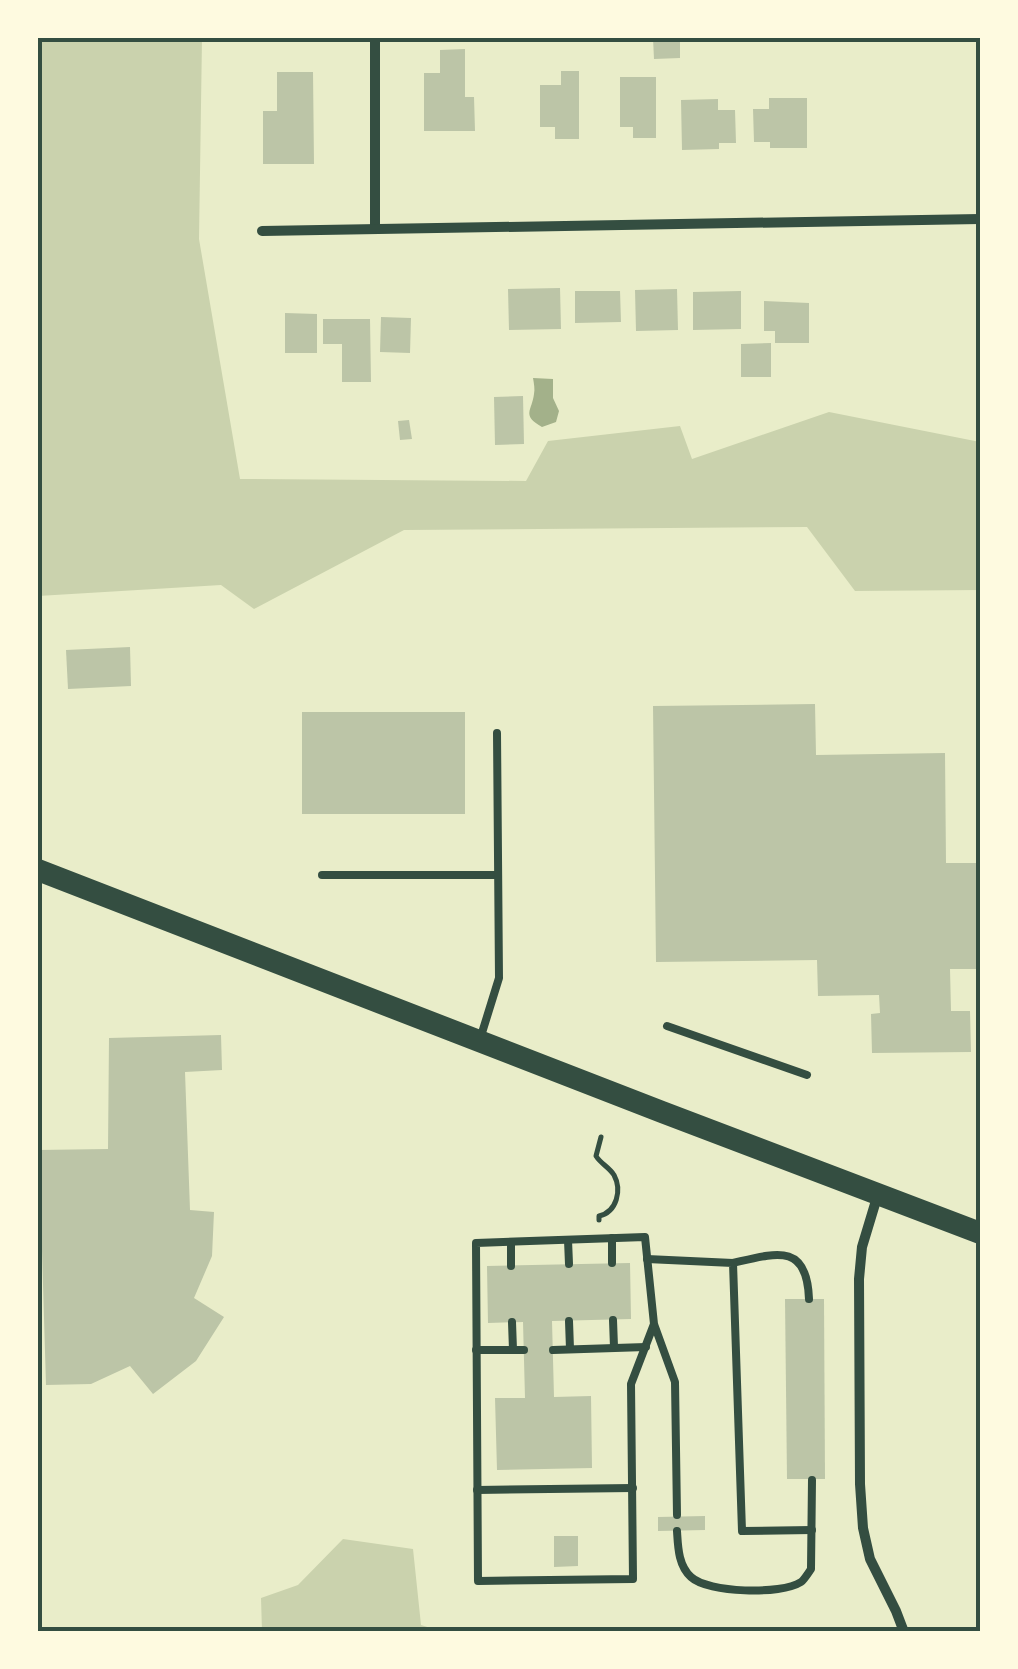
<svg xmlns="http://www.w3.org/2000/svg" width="1018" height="1669" viewBox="0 0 1018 1669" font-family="Roboto,sans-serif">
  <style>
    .green { fill: #cad2ad }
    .water { fill: #a3b18a }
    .building { fill: #bcc5a7 }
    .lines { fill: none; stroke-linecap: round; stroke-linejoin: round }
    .path { stroke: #344e41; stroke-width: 5 }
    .service { stroke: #344e41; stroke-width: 8 }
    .minor { stroke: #344e41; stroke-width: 10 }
    .primary { stroke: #344e41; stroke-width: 22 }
    .neatline { fill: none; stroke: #344e41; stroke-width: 4 }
  </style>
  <rect width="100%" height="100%" fill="#e9edc9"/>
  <!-- green -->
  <g class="green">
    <path d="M38,38h164l-3,201 41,240 286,2 22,-40 132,-15 12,33 137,-47 151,30v148l-125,1 -48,-64 -403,3 -150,79 -33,-24 -183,11z"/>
    <path d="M343,1539l70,10 8,76 19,6h-178l-1,-33 37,-13z"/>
  </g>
  <!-- water -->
  <path class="water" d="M533,378l20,1v19l6,13 -3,11 -14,5c-21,-12 -10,-16 -8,-33 1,-5 0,-10 -1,-16z"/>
  <!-- building -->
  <g class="building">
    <path d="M653,38h27v20l-26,1z"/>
    <path d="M465,49v48h9l1,34h-51v-58h16v-23z"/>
    <path d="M561,71h18v68h-24v-12h-15v-42h21z"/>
    <path d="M277,72h36l1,92h-51v-53h14z"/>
    <path d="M620,77h36v61h-23v-11h-13z"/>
    <path d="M769,98h38v50h-37v-6h-16l-1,-33h16z"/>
    <path d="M718,99v11h17l1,33h-17v6l-37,1 -1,-50z"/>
    <path d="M560,288l1,41 -52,1 -1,-41z"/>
    <path d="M677,289l1,41 -42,1 -1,-41z"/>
    <path d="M575,291h45l1,31 -46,1z"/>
    <path d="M741,291v38l-48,1v-38z"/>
    <path d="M764,301l45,2v40h-34v-12h-11z"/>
    <path d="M285,313l32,1v39h-32z"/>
    <path d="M381,317l30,1 -1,35 -30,-1z"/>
    <path d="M323,319h47l1,63h-29v-38h-19z"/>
    <path d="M771,343v34h-30v-33z"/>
    <path d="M523,396l1,48 -29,1 -1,-48z"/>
    <path d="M409,420l3,19 -12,1 -2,-19z"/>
    <path d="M130,647l1,39 -63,3 -2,-39z"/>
    <path d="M815,704l1,51 129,-2 1,110h32l2,106h-30l1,42h19l1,41 -99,1 -1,-39 9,-1 -1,-18 -61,1 -1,-36 -161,2 -3,-256z"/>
    <rect x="302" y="712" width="163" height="102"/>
    <path d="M221,1035l1,35 -37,2 5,138 24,2 -2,44 -18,42 30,19 -28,44 -43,33 -23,-28 -39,18 -45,1 -5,-168h-3v-67l70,-1 1,-111z"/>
    <path d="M630,1263l1,56 -79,2 2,76 37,-1 1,72 -95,2 -2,-72h30l-2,-76 -35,1 -1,-57z"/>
    <path d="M785,1299h39l1,180h-38z"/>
    <path d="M705,1516v14l-47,1v-14z"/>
    <path d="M554,1536h24v30l-24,1z"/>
  </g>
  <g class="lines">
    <!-- path -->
    <path class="path" d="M599,1220v-4c18,-4 23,-26 15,-41 -5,-8 -13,-11 -18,-19l5,-19"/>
    <!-- service -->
    <g class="service">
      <path d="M322,875h176"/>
      <path d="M667,1026l140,49"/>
      <path d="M481,1036l18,-58 -2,-245"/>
      <path d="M612,1238v25"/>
      <path d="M568,1240l1,24"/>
      <path d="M511,1242v24"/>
      <path d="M647,1259l86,4 9,268 70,-1"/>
      <path d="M733,1263c43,-10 74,-21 76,36"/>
      <path d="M613,1320l1,27"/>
      <path d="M569,1321l1,28"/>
      <path d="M512,1322l1,28"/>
      <path d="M654,1324l-23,60 2,195 -155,2 -2,-338 169,-6 9,87 21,58 2,133"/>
      <path d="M476,1350h48"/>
      <path d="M553,1350l93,-3"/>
      <path d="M980,1423v16"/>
      <path d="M477,1490l156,-2"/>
      <path d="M677,1531c1,15 1,34 14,46 17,16 90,18 110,5 3,-2 8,-10 10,-13l1,-89"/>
    </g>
    <!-- minor -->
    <g class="minor">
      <path d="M375,229v-191"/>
      <path d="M262,231l718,-12"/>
      <path d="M878,1194l-16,53 -3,32 1,205 3,44 7,31 26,52 8,21"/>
    </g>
    <!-- primary -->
    <path class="primary" d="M38,870l624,242 318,121"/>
  </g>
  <!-- border -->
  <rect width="1018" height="1669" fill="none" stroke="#fefae0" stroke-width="80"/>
  <rect x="40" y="40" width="938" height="1589" class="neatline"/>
</svg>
